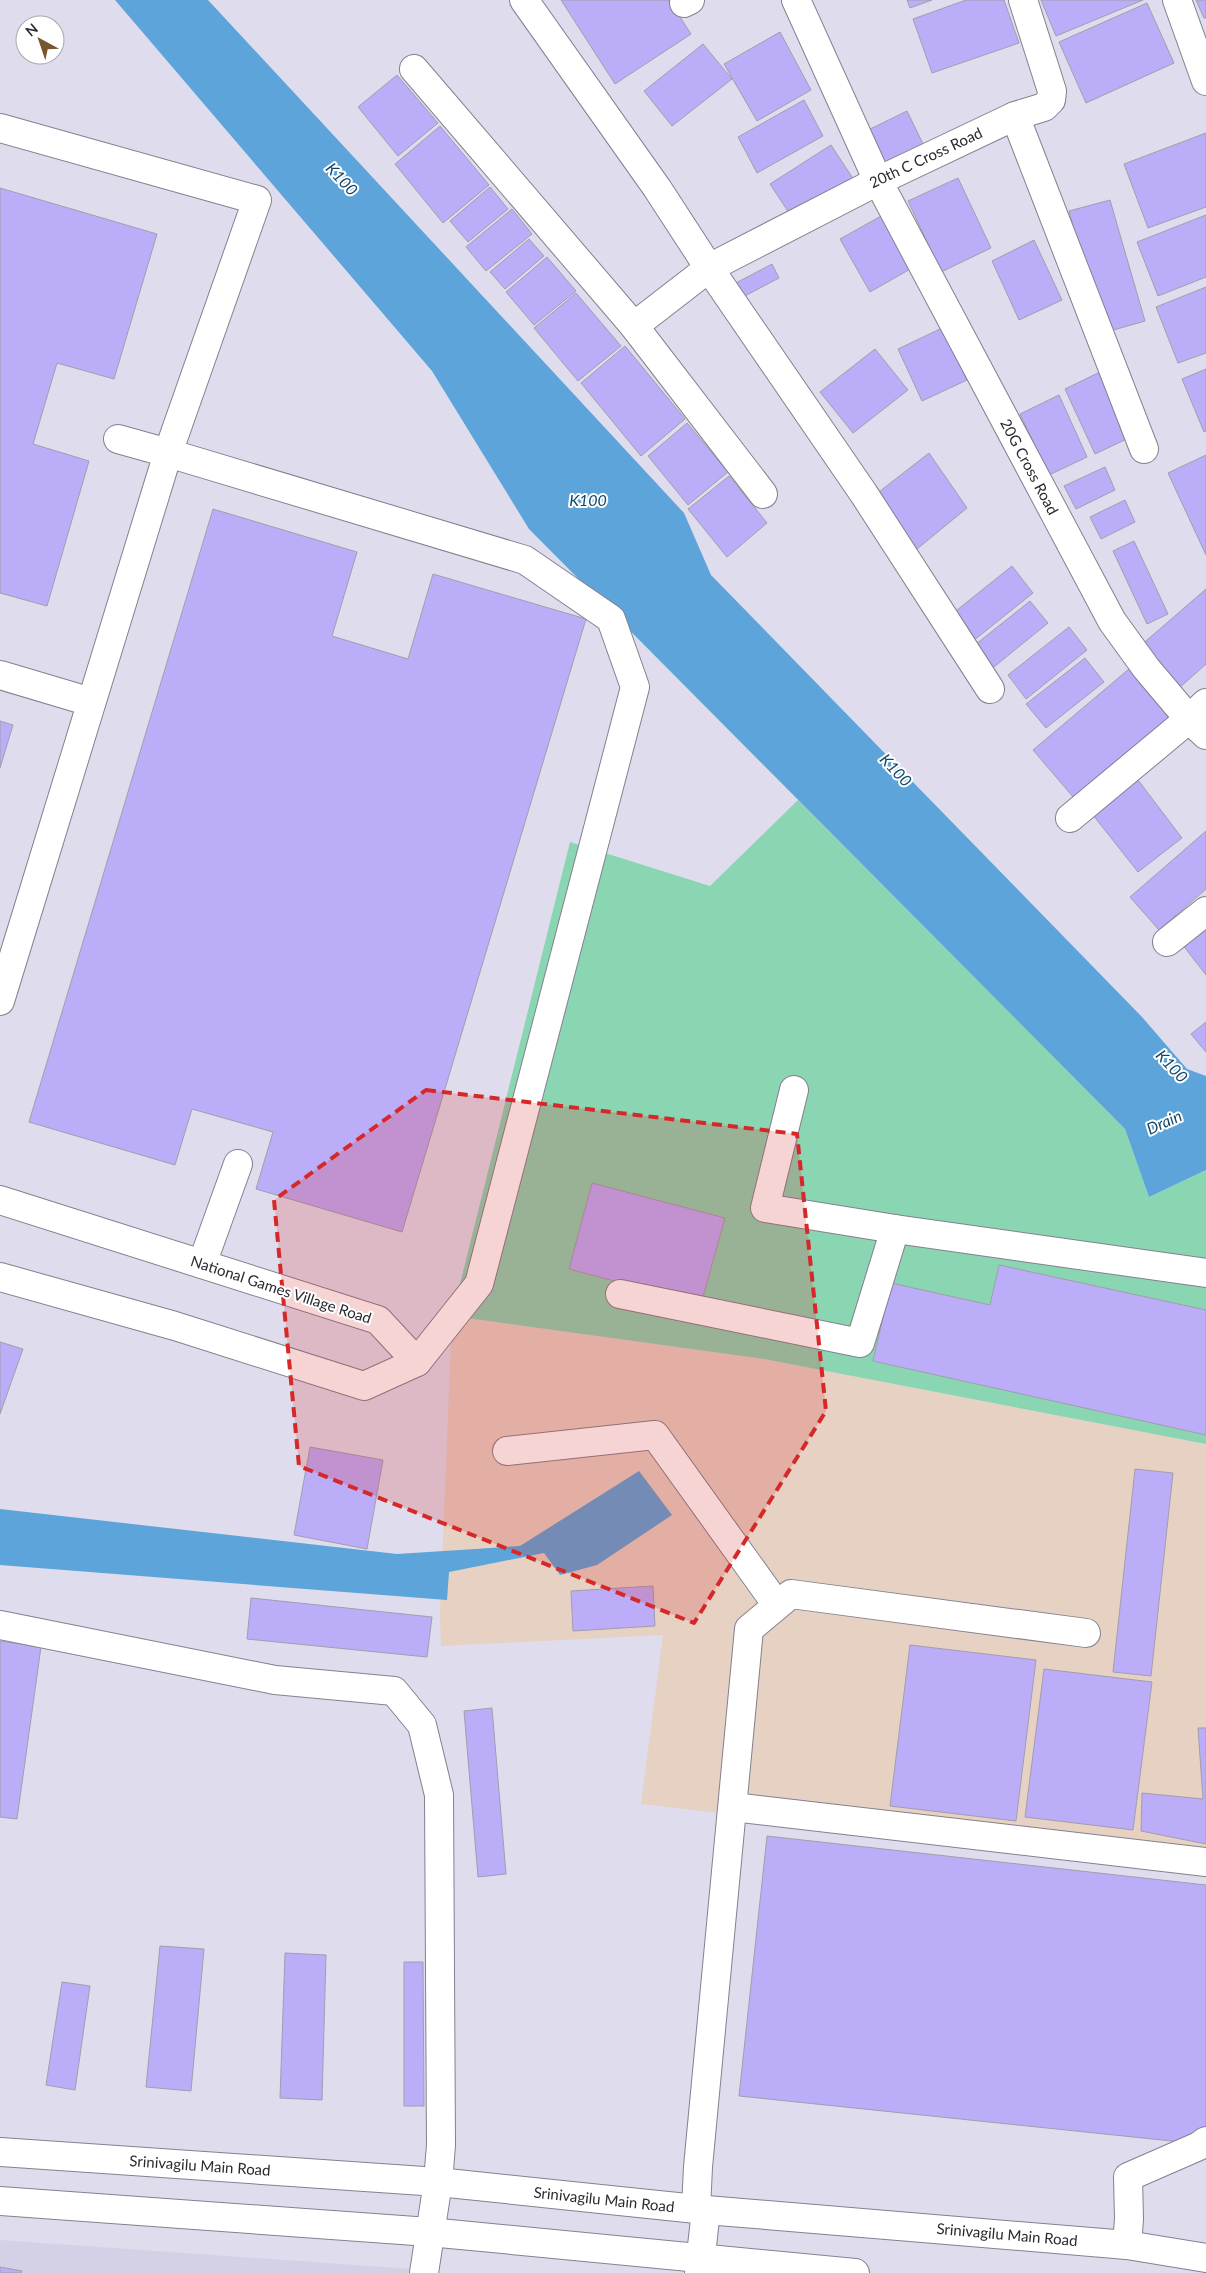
<svg xmlns="http://www.w3.org/2000/svg" width="1206" height="2273" viewBox="0 0 1206 2273" font-family="Lato,sans-serif">
  <style>
    .built { fill: #d4d1e7 }
    .industrial { fill: #e6d1c3 }
    .green { fill: #8ad5b2 }
    .water { fill: #5ca4da }
    .building { fill: #bcadf9; stroke: #a09ead }
    .lines { fill: none; stroke-linecap: round; stroke-linejoin: round }
    .minor-casing { stroke: #83818f; stroke-width: 30 }
    .major-casing { stroke: #83818f; stroke-width: 30 }
    .minor { stroke: #fff; stroke-width: 28 }
    .major { stroke: #fff; stroke-width: 28 }
    .marked { fill: #d62828; fill-opacity: 0.2; stroke: #d62828; stroke-width: 4; stroke-dasharray: 10 6; stroke-linejoin: round }
    .labels { text-anchor: middle; stroke-width: 4; stroke-linejoin: round; paint-order: stroke }
    .street-label { font-size: 15px; fill: #2a292f; stroke: #fff }
    .water-label { font-size: 16px; font-style: italic; fill: #12486d; stroke: #fff }
  </style>
  <rect width="100%" height="100%" fill="#dfdded"/>
  <!-- built -->
  <path class="built" d="M0,2240l413,29 -1,4h-412z"/>
  <!-- industrial -->
  <path class="industrial" d="M452,1316l312,43 442,85v424l-565,-64 22,-169 -222,11 -1,-33z"/>
  <!-- green -->
  <path class="green" d="M798,800l327,329 24,68 57,-27v274l-442,-85 -312,-43 118,-474 140,44z"/>
  <!-- water -->
  <g class="water">
    <path d="M115,0h93l476,513 27,62 431,442 45,52 19,7v94l-57,27 -24,-68 -596,-600 -97,-158z"/>
    <path d="M639,1471l33,44 -75,50 -37,10 -16,-22 -95,19 -2,28 -447,-35v-56l397,45 123,-8z"/>
  </g>
  <!-- building -->
  <g class="building">
    <path d="M561,0h108l22,34 -76,50z"/>
    <path d="M907,0h25l-22,8z"/>
    <path d="M966,0h38l15,43 -87,30 -19,-54z"/>
    <path d="M1041,0h102l-87,36z"/>
    <path d="M1196,0h10v18h-2z"/>
    <path d="M1147,3l27,60 -88,40 -27,-61z"/>
    <path d="M780,32l31,58 -54,31 -33,-57z"/>
    <path d="M703,44l29,35 -60,47 -28,-35z"/>
    <path d="M397,75l41,48 -40,33 -40,-49z"/>
    <path d="M804,100l19,36 -66,37 -19,-36z"/>
    <path d="M907,111l18,37 -47,23 -18,-37z"/>
    <path d="M440,126l49,59 -46,38 -48,-59z"/>
    <path d="M1206,133v74l-58,21 -24,-64z"/>
    <path d="M831,145l25,38 -61,39 -25,-38z"/>
    <path d="M958,178l33,70 -50,24 -33,-71z"/>
    <path d="M490,187l18,22 -40,33 -18,-21z"/>
    <path d="M0,188l157,46 -43,145 -57,-16 -24,81 56,17 -42,145 -47,-13z"/>
    <path d="M1110,200l35,121 -42,12 -34,-122z"/>
    <path d="M512,209l20,25 -46,37 -20,-24z"/>
    <path d="M890,211l29,53 -49,28 -30,-53z"/>
    <path d="M1206,215v62l-48,19 -21,-54z"/>
    <path d="M529,239l15,17 -39,33 -15,-17z"/>
    <path d="M1034,240l28,60 -43,20 -27,-59z"/>
    <path d="M547,257l29,34 -42,34 -28,-33z"/>
    <path d="M772,264l7,14 -38,20 -7,-14z"/>
    <path d="M1206,287v66l-28,10 -22,-56z"/>
    <path d="M576,293l45,53 -43,35 -44,-53z"/>
    <path d="M942,328l25,52 -45,21 -24,-52z"/>
    <path d="M625,346l60,73 -44,37 -60,-73z"/>
    <path d="M875,349l33,41 -55,43 -33,-41z"/>
    <path d="M1206,369v62l-2,1 -22,-53z"/>
    <path d="M1102,371l31,65 -38,18 -30,-65z"/>
    <path d="M1059,395l28,62 -38,18 -29,-61z"/>
    <path d="M687,423l41,49 -40,33 -40,-49z"/>
    <path d="M929,453l38,55 -50,41 -42,-54z"/>
    <path d="M1206,455v100l-38,-82z"/>
    <path d="M1105,467l10,23 -39,19 -12,-23z"/>
    <path d="M729,476l38,47 -40,34 -39,-48z"/>
    <path d="M1125,500l10,22 -34,17 -11,-22z"/>
    <path d="M213,509l144,43 -25,84 76,23 25,-85 153,45 -184,613 -146,-43 17,-57 -81,-23 -17,56 -146,-43z"/>
    <path d="M1134,541l34,73 -21,10 -34,-73z"/>
    <path d="M1012,566l21,27 -65,52 -21,-27z"/>
    <path d="M1206,589v75l-29,26 -38,-43z"/>
    <path d="M1030,601l18,22 -59,48 -18,-23z"/>
    <path d="M1069,627l18,23 -61,49 -18,-24z"/>
    <path d="M1085,658l19,24 -58,46 -20,-24z"/>
    <path d="M1129,669l46,56 -95,80 -47,-55z"/>
    <path d="M0,721l13,4 -13,43z"/>
    <path d="M1138,780l44,58 -44,34 -45,-57z"/>
    <path d="M1206,831v58l-47,41 -29,-33z"/>
    <path d="M1206,925v50l-24,-31z"/>
    <path d="M1206,1022v30l-15,-18z"/>
    <path d="M592,1183l133,35 -24,86 -132,-35z"/>
    <path d="M999,1265l207,45v125l-333,-74 18,-78 99,22z"/>
    <path d="M0,1342l23,7 -23,65z"/>
    <path d="M310,1447l73,13 -16,89 -73,-14z"/>
    <path d="M1135,1469l38,4 -22,203 -38,-4z"/>
    <path d="M653,1586l2,40 -82,5 -2,-40z"/>
    <path d="M251,1598l181,19 -5,40 -180,-18z"/>
    <path d="M0,1641l41,6 -24,172 -17,-2z"/>
    <path d="M910,1645l126,15 -20,161 -126,-15z"/>
    <path d="M1044,1669l108,13 -19,148 -108,-13z"/>
    <path d="M492,1708l14,166 -28,3 -14,-166z"/>
    <path d="M1198,1728h8v116l-65,-13 1,-38 61,6z"/>
    <path d="M767,1836l439,49v245l-15,13 -452,-47z"/>
    <path d="M160,1946l44,3 -13,142 -45,-4z"/>
    <path d="M285,1953l41,2 -4,145 -42,-2z"/>
    <path d="M404,1962h19l1,144h-20z"/>
    <path d="M62,1982l28,4 -15,104 -29,-5z"/>
    <path d="M0,2267l22,4 -1,2h-21z"/>
  </g>
  <g class="lines">
    <defs>
      <g id="minor">
        <path d="M524,0l133,188 52,80 155,226 126,195"/>
        <path d="M796,0l82,181 234,440 34,47 43,51 17,-16"/>
        <path d="M1177,0l29,81"/>
        <path d="M684,3l6,-3"/>
        <path d="M414,69l220,257 129,168"/>
        <path d="M1015,116l129,333"/>
        <path d="M0,128l257,72 -89,253 -50,-14"/>
        <path d="M634,326l75,-58 169,-87 137,-65 29,-9 7,-7 1,-9 -29,-91"/>
        <path d="M0,675l91,27"/>
        <path d="M1070,818l119,-99 17,16"/>
        <path d="M1167,942l39,-31"/>
        <path d="M0,1001l168,-548 357,107 86,59 24,68 -156,597 -62,78 -53,24 -189,-60 -175,-49"/>
        <path d="M794,1090l-29,118 130,21"/>
        <path d="M0,1200l378,120 39,42"/>
        <path d="M202,1264l36,-100"/>
        <path d="M620,1294l240,49 35,-114 311,44"/>
        <path d="M507,1451l148,-16 122,170"/>
        <path d="M0,1625l275,55 119,11 28,34 17,70 2,350 -3,37 -14,91"/>
        <path d="M733,1807l473,55"/>
        <path d="M696,2209l2,-42 51,-538 42,-35 295,39"/>
        <path d="M1127,2245l2,-26 -1,-42 71,-31 7,-5"/>
        <path d="M699,2273l7,-63"/>
      </g>
      <g id="major">
        <path d="M0,2152l438,30 268,28 421,35 79,13"/>
        <path d="M0,2201l429,31 426,41"/>
      </g>
    </defs>
    <!-- minor casing -->
    <use href="#minor" class="minor-casing"/>
    <!-- major casing -->
    <use href="#major" class="major-casing"/>
    <!-- minor -->
    <use href="#minor" class="minor"/>
    <!-- major -->
    <use href="#major" class="major"/>
  </g>
  <!-- marked area -->
  <path class="marked" d="M426,1090l371,44 29,277 -132,212 -395,-157 -25,-266z"/>
  <g class="labels">
    <!-- street labels -->
    <g class="street-label">
      <text transform="translate(926 158) rotate(-25)" y="5">20th C Cross Road</text>
      <text transform="translate(1029 467) rotate(62)" y="5">20G Cross Road</text>
      <text transform="translate(281 1290) rotate(18)" y="5">National Games Village Road</text>
      <text transform="translate(200 2166) rotate(4)" y="5">Srinivagilu Main Road</text>
      <text transform="translate(604 2200) rotate(6)" y="5">Srinivagilu Main Road</text>
      <text transform="translate(1007 2235) rotate(5)" y="5">Srinivagilu Main Road</text>
    </g>
    <!-- water labels -->
    <g class="water-label">
      <text transform="translate(342 179) rotate(47)" y="6">K100</text>
      <text x="588" y="506">K100</text>
      <text transform="translate(896 770) rotate(47)" y="6">K100</text>
      <text transform="translate(1172 1066) rotate(47)" y="6">K100</text>
      <text transform="translate(1164 1122) rotate(-24)" y="6">Drain</text>
    </g>
  </g>
  <!-- north arrow -->
  <g transform="translate(40 40) rotate(320)"><circle r="24" fill="#ffffff" stroke="#aaa9ac"/>
  <path d="M0-4L9 19L0 12L-9 19Z" fill="#77552d"/>
  <text y="-8" font-size="14" font-weight="bold" text-anchor="middle" fill="#2a292f">N</text>
  </g>
</svg>
